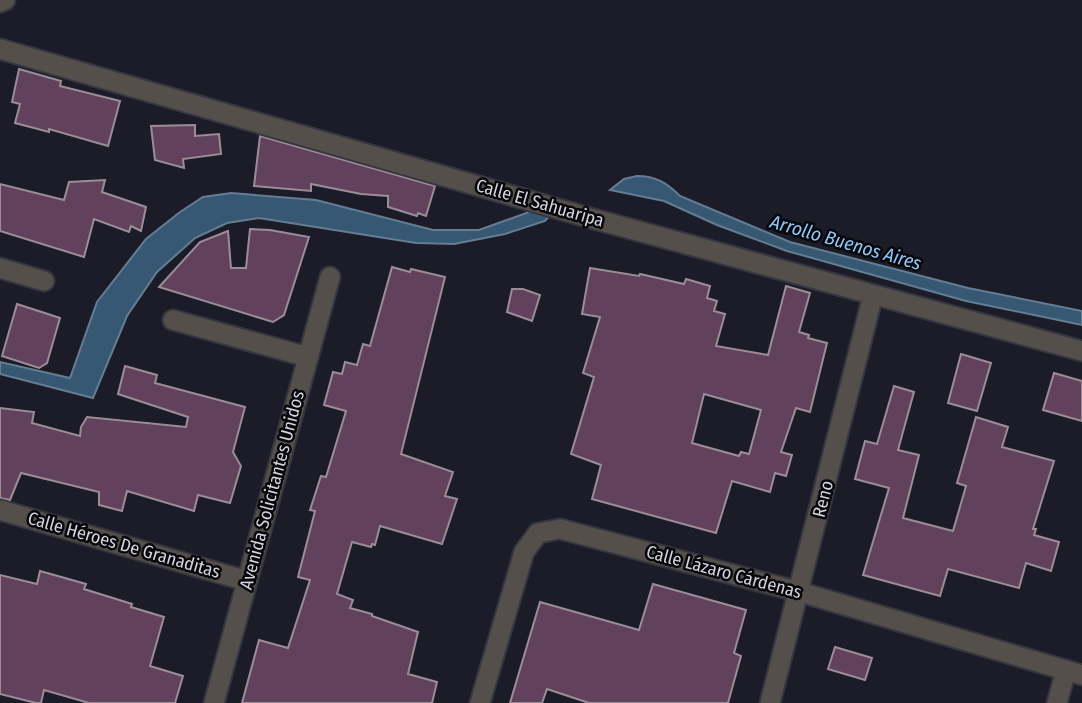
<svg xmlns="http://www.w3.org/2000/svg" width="1082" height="703" viewBox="0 0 1082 703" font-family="'Fira Sans Condensed',sans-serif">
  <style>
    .water { fill: #365873; stroke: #657d92; stroke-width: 2 }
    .building { fill: #61415b; stroke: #9b8d98; stroke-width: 2; fill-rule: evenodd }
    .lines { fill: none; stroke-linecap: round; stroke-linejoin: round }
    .minor-casing { stroke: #353640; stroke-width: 23 }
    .minor { stroke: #544f4a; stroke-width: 19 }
    .labels { text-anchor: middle; stroke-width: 5; stroke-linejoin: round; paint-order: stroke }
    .street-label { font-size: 18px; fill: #d2d3db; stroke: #07070c }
    .water-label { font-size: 19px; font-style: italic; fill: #8ec8f7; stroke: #07070c }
  </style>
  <rect width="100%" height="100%" fill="#1b1c27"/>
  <!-- water -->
  <g class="water">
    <path d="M637,176c19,0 30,7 43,20l110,46 178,46 114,23v14l-116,-24 -179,-50 -70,-26 -53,-24 -54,-11 14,-11z"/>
    <path d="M231,193l85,7 117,30h46l53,-19 20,2 -7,8 -40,13 -51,10 -38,-1 -157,-25 -32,5 -32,15 -38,34 -30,44 -34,82 -93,-24v-12l70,16 27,-76 49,-63 34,-27 23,-15z"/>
  </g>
  <!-- building -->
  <g class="building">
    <path d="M19,69l42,12 -1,5 60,15 -12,45 -59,-17v3l-34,-9 5,-19 -8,-2z"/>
    <path d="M195,125v11l24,-2 2,20 -38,5 1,9 -29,-8 -4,-34z"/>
    <path d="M260,136l175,50 -9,30 -8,-3 -1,3 -29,-9v-11l-27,-2 -50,-10v7l-57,-5z"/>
    <path d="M105,180l-3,12 44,15 -5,24 -10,-5 -2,6 -35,-13 -10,38 -84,-26v-47l64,16 5,-18z"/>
    <path d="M250,229l20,1 39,7 -25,78 -11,7 -114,-35 41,-45 28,-11 3,37h15z"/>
    <path d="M392,267l18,5 1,-3 34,8 -44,177 52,18 -8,24 12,3 -15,45 -62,-18 -5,19 -3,-1 -1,3 -19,-5 -15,52 16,6 -3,8 22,6v2l46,16 -10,42 29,8 -5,21h-190l17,-63 29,8 22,-68 -12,-3 17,-66 -5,-1 11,-34 5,1 20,-66 -22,-6 9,-33 9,2 3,-12 12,3 6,-21 7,2z"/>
    <path d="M590,268l49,8 1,-2 44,10 2,-5 24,7 -3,12 10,3 -3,10 11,3 -9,32 52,9 18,-69 24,7 -11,39 10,3 -1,3 19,5 -17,69 -14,-4 -15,44 11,3 -6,21 -11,-3 -5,19 -38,-11 -16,52 -124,-34 9,-34 -30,-11 23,-77 -11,-4 17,-56 -18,-3zM704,394l57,16 -12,44 -8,-2 -2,4 -47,-13z"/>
    <path d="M512,289h11l17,6 -8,26 -25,-9z"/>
    <path d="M17,304l43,14 -13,45 -8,5 -37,-12z"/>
    <path d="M961,354l30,9 -14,48 -29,-8z"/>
    <path d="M125,366l32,9 -2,8 90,24 -12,45 8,14 -11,37 -32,-8 -4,16 -67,-20 -5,20 -23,-6v-13l-78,-19 -11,27 -10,-2v-90l34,4 -2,11 48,13 1,-9 6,-10 99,10 2,-10 -70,-23z"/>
    <path d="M1054,373l28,8v40l-39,-11z"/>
    <path d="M894,386l20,6 -16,58 21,5 -16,63 50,13 13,-45 -9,-3 19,-66 32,10 -6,20 52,14 -21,68h3l-2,6 25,7 -8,29 -25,-8 -7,25 -71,-19 -8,27 -77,-21 26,-87 -34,-9 10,-38 12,3z"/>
    <path d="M40,571l46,13 -2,5 48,15 -1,3 33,10 -14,49 33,10 -8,27h-86l-45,-13 -3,13h-5l-36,-9v-119l37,9z"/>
    <path d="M653,584l93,26 -12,43 7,3 -13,47h-139l-42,-14 -5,14h-32l30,-101 99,28z"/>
    <path d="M835,647l37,11 -7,22 -37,-11z"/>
  </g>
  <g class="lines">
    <defs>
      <g id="minor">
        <path d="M0,2l5,-2"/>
        <path d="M0,49l590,169 492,133"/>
        <path d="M0,268l44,13"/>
        <path d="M173,320l135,37"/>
        <path d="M0,510l247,71"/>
        <path d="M214,703l116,-426"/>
        <path d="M480,703l44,-151 14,-19 22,-4 240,63 282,83"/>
        <path d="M770,703l103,-408"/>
        <path d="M1057,703l9,-33"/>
      </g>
    </defs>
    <!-- minor casing -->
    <use href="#minor" class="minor-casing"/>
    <!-- minor -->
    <use href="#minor" class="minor"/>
  </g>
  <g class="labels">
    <!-- street labels -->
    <g class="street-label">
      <text transform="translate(540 203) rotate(16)" y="6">Calle El Sahuaripa</text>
      <text transform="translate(272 490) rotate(-75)" y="6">Avenida Solicitantes Unidos</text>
      <text transform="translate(823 499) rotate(-76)" y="6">Reno</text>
      <text transform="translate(124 545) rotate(16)" y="6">Calle Héroes De Granaditas</text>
      <text transform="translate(724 572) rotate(15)" y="6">Calle Lázaro Cárdenas</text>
    </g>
    <!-- water labels -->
    <g class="water-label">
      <text transform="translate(846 242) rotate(16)" y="7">Arrollo Buenos Aires</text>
    </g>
  </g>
</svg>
